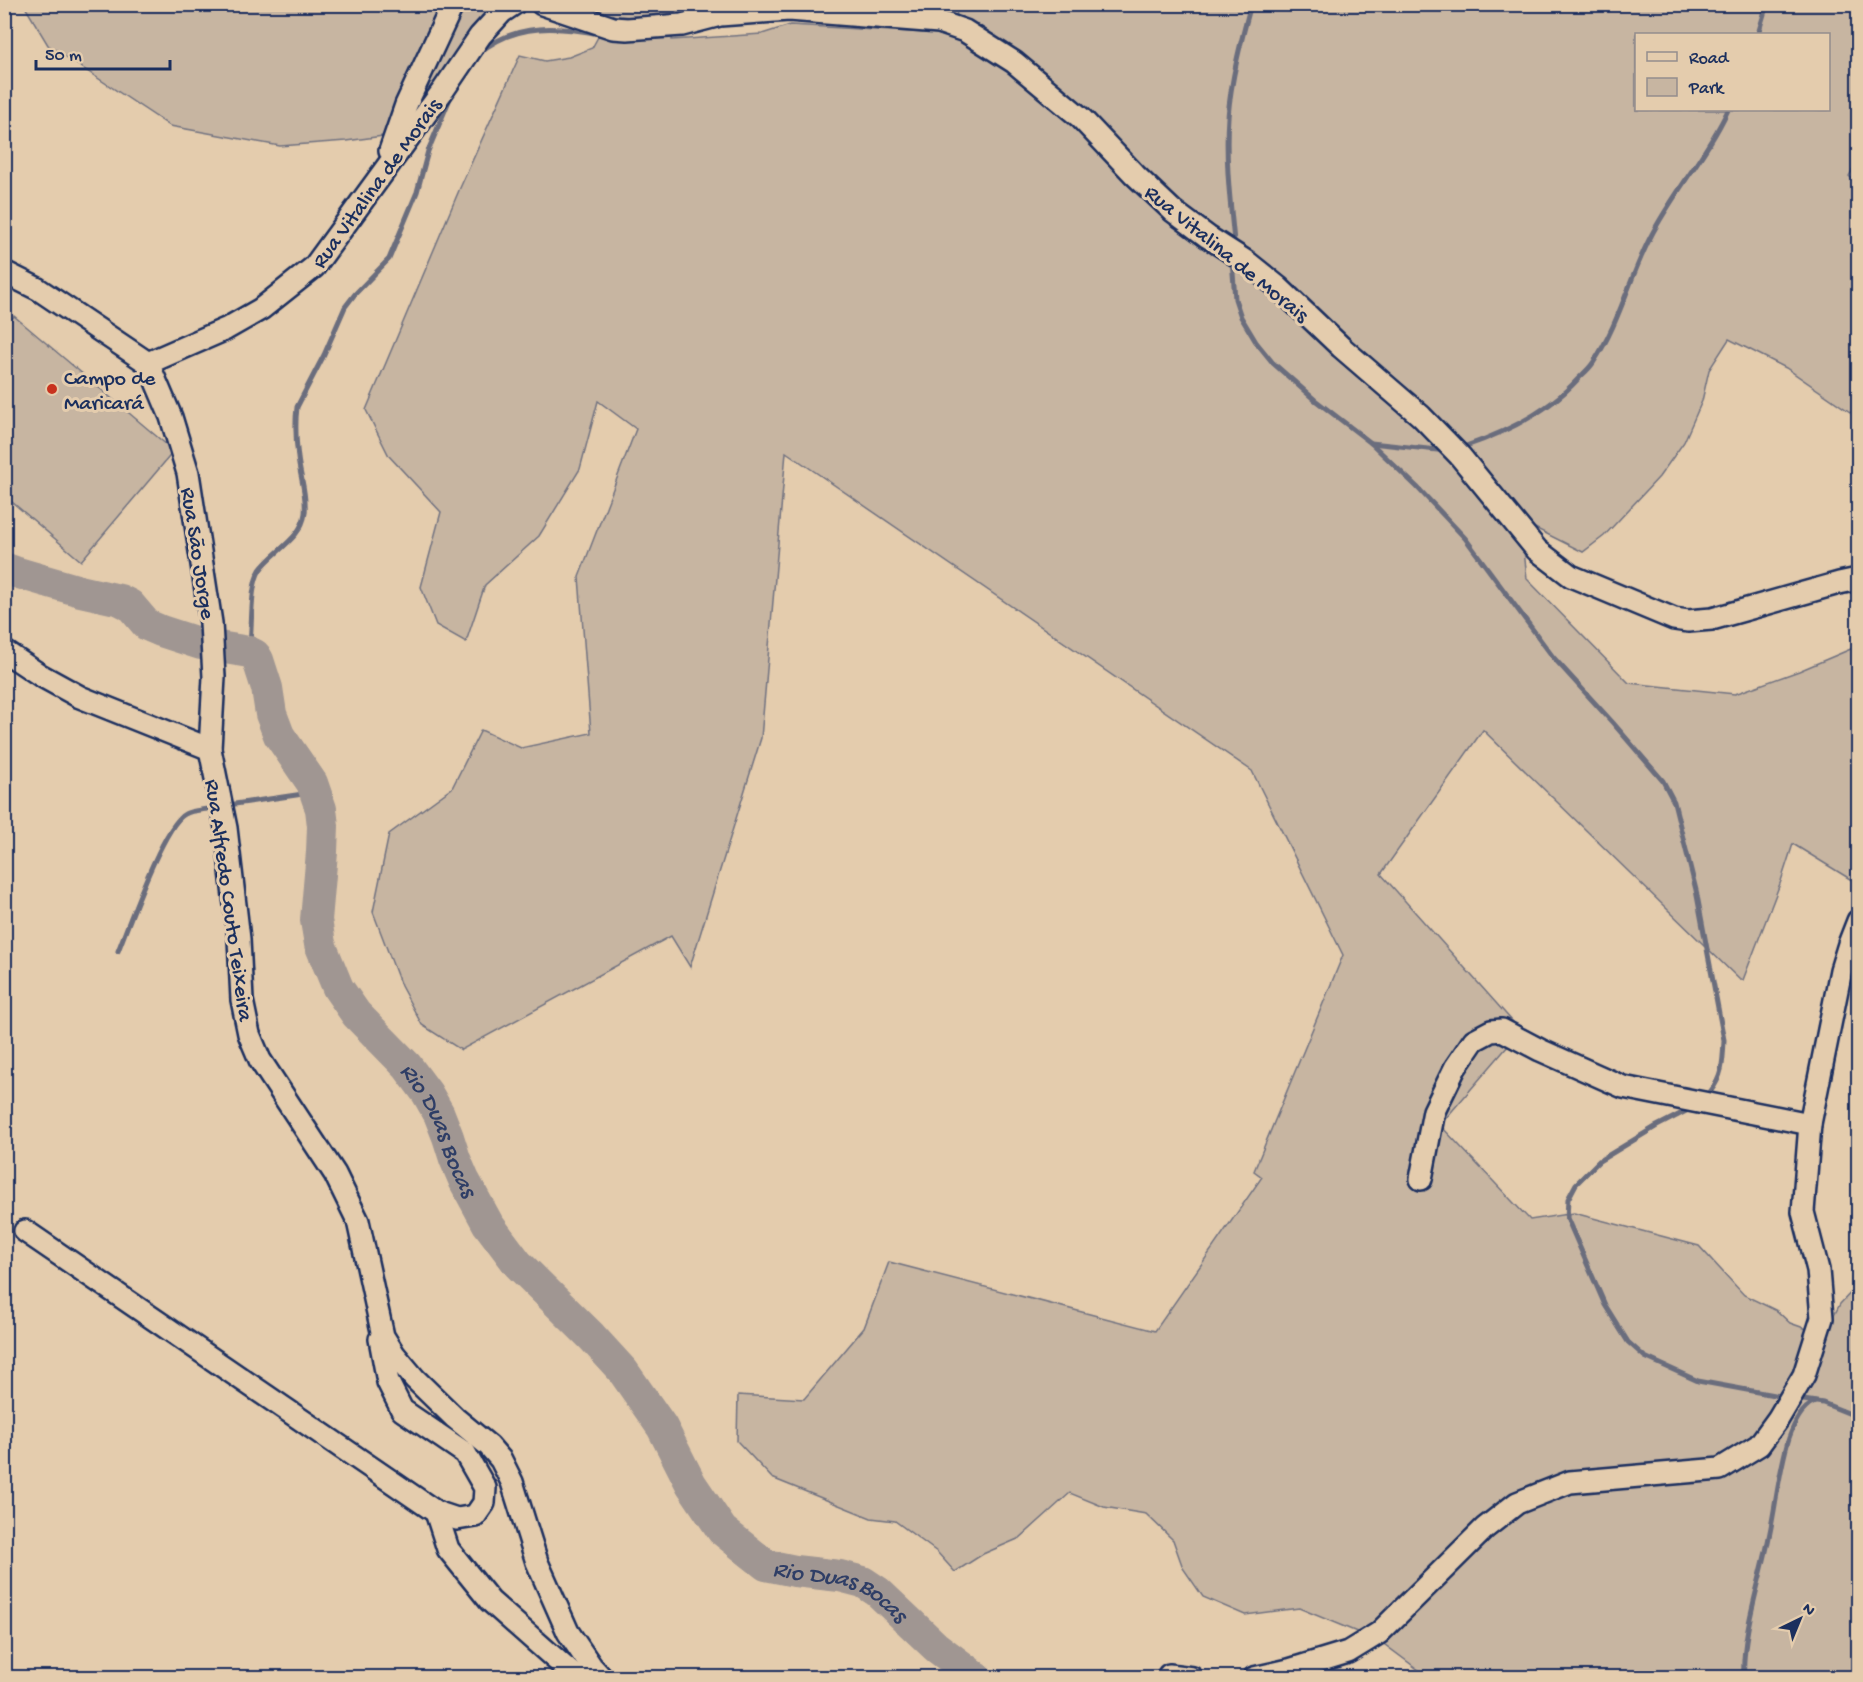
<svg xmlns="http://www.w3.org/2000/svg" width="1863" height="1682" viewBox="0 0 1863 1682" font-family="'Gochi Hand',sans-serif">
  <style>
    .green { fill: #c7b5a1; stroke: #717280; stroke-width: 1.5; fill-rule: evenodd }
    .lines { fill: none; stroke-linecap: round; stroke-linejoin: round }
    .stream { stroke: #6b6d7d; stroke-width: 5 }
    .river { stroke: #a09692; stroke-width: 32 }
    .minor-casing { stroke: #1b2f5e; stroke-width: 26 }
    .minor { stroke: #e4ccad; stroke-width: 21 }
    .poi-dot { fill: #c8321e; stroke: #e4ccad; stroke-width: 2 }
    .labels { text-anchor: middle; stroke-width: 6; stroke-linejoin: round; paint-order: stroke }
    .street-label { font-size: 22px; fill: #1b2f5e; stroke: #e4ccad }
    .poi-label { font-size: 22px; fill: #1b2f5e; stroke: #e4ccad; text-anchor: start }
    .water-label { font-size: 24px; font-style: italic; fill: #2f3e66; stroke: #e4ccad }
  </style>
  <rect width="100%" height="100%" fill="#e4ccad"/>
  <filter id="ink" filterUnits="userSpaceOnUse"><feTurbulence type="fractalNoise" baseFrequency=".0167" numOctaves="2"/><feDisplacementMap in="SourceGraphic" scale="12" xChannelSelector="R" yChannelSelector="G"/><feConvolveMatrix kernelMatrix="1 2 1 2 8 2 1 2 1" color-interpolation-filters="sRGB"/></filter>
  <g filter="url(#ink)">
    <!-- green -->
    <g class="green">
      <path d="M955,4l903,1v156l-9,15 9,8v231l-5,-1 -67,-46 -57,-29 -20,31 -7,31 -18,41 -25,35 -55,59 -21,16 -62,-31 6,58 102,104 106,11 64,-23 59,-25v237l-8,-4 -57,-35 -12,37 -38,99h-3l-257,-250 -102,144 140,157 -81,94 90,95 44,-7 125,33 45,49 33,16 13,12 34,12 16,-31 18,-19v392h-435l-3,-6 -39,-29 -82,-34 -54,7 -42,-18 -20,-29 -10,-28 -27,-26 -42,-7 -34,-14 -50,45 -37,16 -28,18 -18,-20 -42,-31 -24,-3 -99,-40 -35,-37 1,-46 66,4 60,-71 25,-66 266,69 107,-154 -8,-6 89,-216 -91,-184 -466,-319 -25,286 -71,229 -19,-31 -210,114 -39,-25 -21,-39 -28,-74 16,-78 63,-46 29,-58 40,18 70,-15 -12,-156 57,-148 -38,-28 -18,68 -41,67 -54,49 -19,57 -30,-17 -15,-38 20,-75 -52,-56 -23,-46 94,-222 60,-133 25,6 24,-4 23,-9 13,-24 -13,-15 -11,-4h139l-47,19 -1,16 90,-6 28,-9 170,10zM1636,34h192v76h-192z"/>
      <path d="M24,5h477l-103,129 -52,7 -66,5 -110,-20 -122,-81z"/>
      <path d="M14,316l160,135 -93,110 -76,-65v-169z"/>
    </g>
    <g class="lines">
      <!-- stream -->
      <g class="stream">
        <path d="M1758,34l9,-30"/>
        <path d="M479,53c38,-31 80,-27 125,-18"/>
        <path d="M1234,241c-4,-41 -9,-83 -6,-124 3,-38 13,-76 23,-113"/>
        <path d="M1232,260l3,39 6,18 15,25 17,21 42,37 56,43 46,44 48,51 88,119 60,66 50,58 11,21 22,88 28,150c-1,21 -1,36 -14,52"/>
        <path d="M1371,443l76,8"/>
        <path d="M1466,446c41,-14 82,-34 112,-67 5,-5 11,-10 15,-16 26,-39 36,-84 57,-125 23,-45 57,-83 78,-128"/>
        <path d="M249,652c4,-22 0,-65 11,-82 13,-19 42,-31 45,-57 2,-19 -5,-37 -7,-55 -2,-16 -3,-35 -1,-51l27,-52 21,-48 10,-13 34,-35 28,-67 11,-41 23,-55"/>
        <path d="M235,804l68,-10 14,1"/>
        <path d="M118,951c10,-25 46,-127 67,-137 7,-4 19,-4 27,-6"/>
        <path d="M1690,1109l-33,17 -58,35 -23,23 -8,15 -1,19 38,87 23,37 17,15 53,24 87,16"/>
        <path d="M1797,1399l26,4 35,14"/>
        <path d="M1744,1678c-3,-43 17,-98 25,-141 7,-32 10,-67 20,-99 5,-14 12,-30 26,-36"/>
      </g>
      <!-- river -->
      <path class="river" id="s1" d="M4,568l11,4 65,19 40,9 10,5 17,20 14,6 40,13 48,8 6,3 3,5 9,28 4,26 8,21 33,48 9,26 2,17 -1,26 -6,68 4,24 18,44 18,26 51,52 20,27 12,21 9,23 7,22 9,21 24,44 30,40 73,72 32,35 39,56 29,57 31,46 44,35 29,6 45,5 23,6 15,10 58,55 41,31"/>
      <defs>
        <g id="minor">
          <path d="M542,4l71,24 14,1 55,-4 38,-10 69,-5 150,12 26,9 49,31 67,56 54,57 38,36 35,26 39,25 31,25 63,60 80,69 39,40 77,94 34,26 103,43 14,2 24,-2 127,-36 19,-4"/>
          <path d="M390,151l16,-46 47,-101"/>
          <path d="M4,272l34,17 110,74"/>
          <path d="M148,363l23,54 17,56 23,150 3,54 -4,72 16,79 13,111 3,61 7,34 11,26 75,114 23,47 25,115 11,18 21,25 40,39 34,28 12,14 11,22 25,80 31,70 23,34 11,12"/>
          <path d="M148,363l78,-34 35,-20 53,-42 130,-178 36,-53 22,-24 12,-8"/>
          <path d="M4,651l36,24 40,22 130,52"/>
          <path d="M1421,1179l13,-68 21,-43 19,-28 17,-9 11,-1 38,20 83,37 187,37"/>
          <path d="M25,1231l411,281 21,7 18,-3 9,-13 1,-15 -20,-35 -63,-43 -14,-28 -8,-43"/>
          <path d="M436,1512l12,37 42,52 87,77"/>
          <path d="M1169,1675l23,3"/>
          <path d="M1254,1678l35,-8 59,-18 31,-19 106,-105 32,-25 53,-21 150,-13 39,-24 19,-26 26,-44 18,-57 -4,-48 -15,-58 7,-88 31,-154 8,-26 9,-23"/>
        </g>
      </defs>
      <!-- minor casing -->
      <use href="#minor" class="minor-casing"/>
      <!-- minor -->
      <use href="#minor" class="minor"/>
    </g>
  </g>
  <!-- markers -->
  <circle class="poi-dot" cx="52" cy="389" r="6"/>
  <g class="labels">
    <!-- street labels -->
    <g class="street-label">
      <text transform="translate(375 182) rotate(-54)" y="8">Rua Vitalina de Morais</text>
      <text transform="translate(1228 252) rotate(39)" y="8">Rua Vitalina de Morais</text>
      <text transform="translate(200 553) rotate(81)" y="8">Rua São Jorge</text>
      <text transform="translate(231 900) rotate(82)" y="8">Rua Alfredo Couto Teixeira</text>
    </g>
    <!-- poi labels -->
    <g class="poi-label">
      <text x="64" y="384">Campo de<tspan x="64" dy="25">Maricará</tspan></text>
    </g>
    <!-- water labels -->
    <g class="water-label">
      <text dy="8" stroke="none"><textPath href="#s1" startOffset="800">Rio Duas Bocas</textPath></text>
      <text dy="8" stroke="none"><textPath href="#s1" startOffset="1431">Rio Duas Bocas</textPath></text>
    </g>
  </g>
  <!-- margin -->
  <rect width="1863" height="1682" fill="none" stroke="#e4ccad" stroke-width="24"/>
  <rect x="12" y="12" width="1839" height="1658" fill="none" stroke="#1b2f5e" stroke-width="2" filter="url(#ink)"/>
  <!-- legend -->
  <rect x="1635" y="33" width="195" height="78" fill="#e4ccad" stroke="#948d8d" stroke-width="1.5"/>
  <rect x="1647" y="52" width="30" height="9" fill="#e4ccad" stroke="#948d8d" stroke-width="1.5"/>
  <text x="1689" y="63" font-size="18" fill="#1b2f5e">Road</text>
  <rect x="1647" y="78" width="30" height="18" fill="#c7b5a1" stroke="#948d8d" stroke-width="1.5"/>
  <text x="1689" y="93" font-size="18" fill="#1b2f5e">Park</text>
  <!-- north arrow -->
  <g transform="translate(1800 1619) rotate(43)" stroke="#e4ccad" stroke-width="4.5" paint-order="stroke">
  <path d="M0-4.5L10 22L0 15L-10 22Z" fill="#1b2f5e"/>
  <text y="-9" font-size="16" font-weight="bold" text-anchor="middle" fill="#1b2f5e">N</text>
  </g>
  <!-- scale -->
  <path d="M36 60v9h134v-9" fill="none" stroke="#1b2f5e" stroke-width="3"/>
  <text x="45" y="60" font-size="18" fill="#1b2f5e" stroke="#e4ccad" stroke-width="4.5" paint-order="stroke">50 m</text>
</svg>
